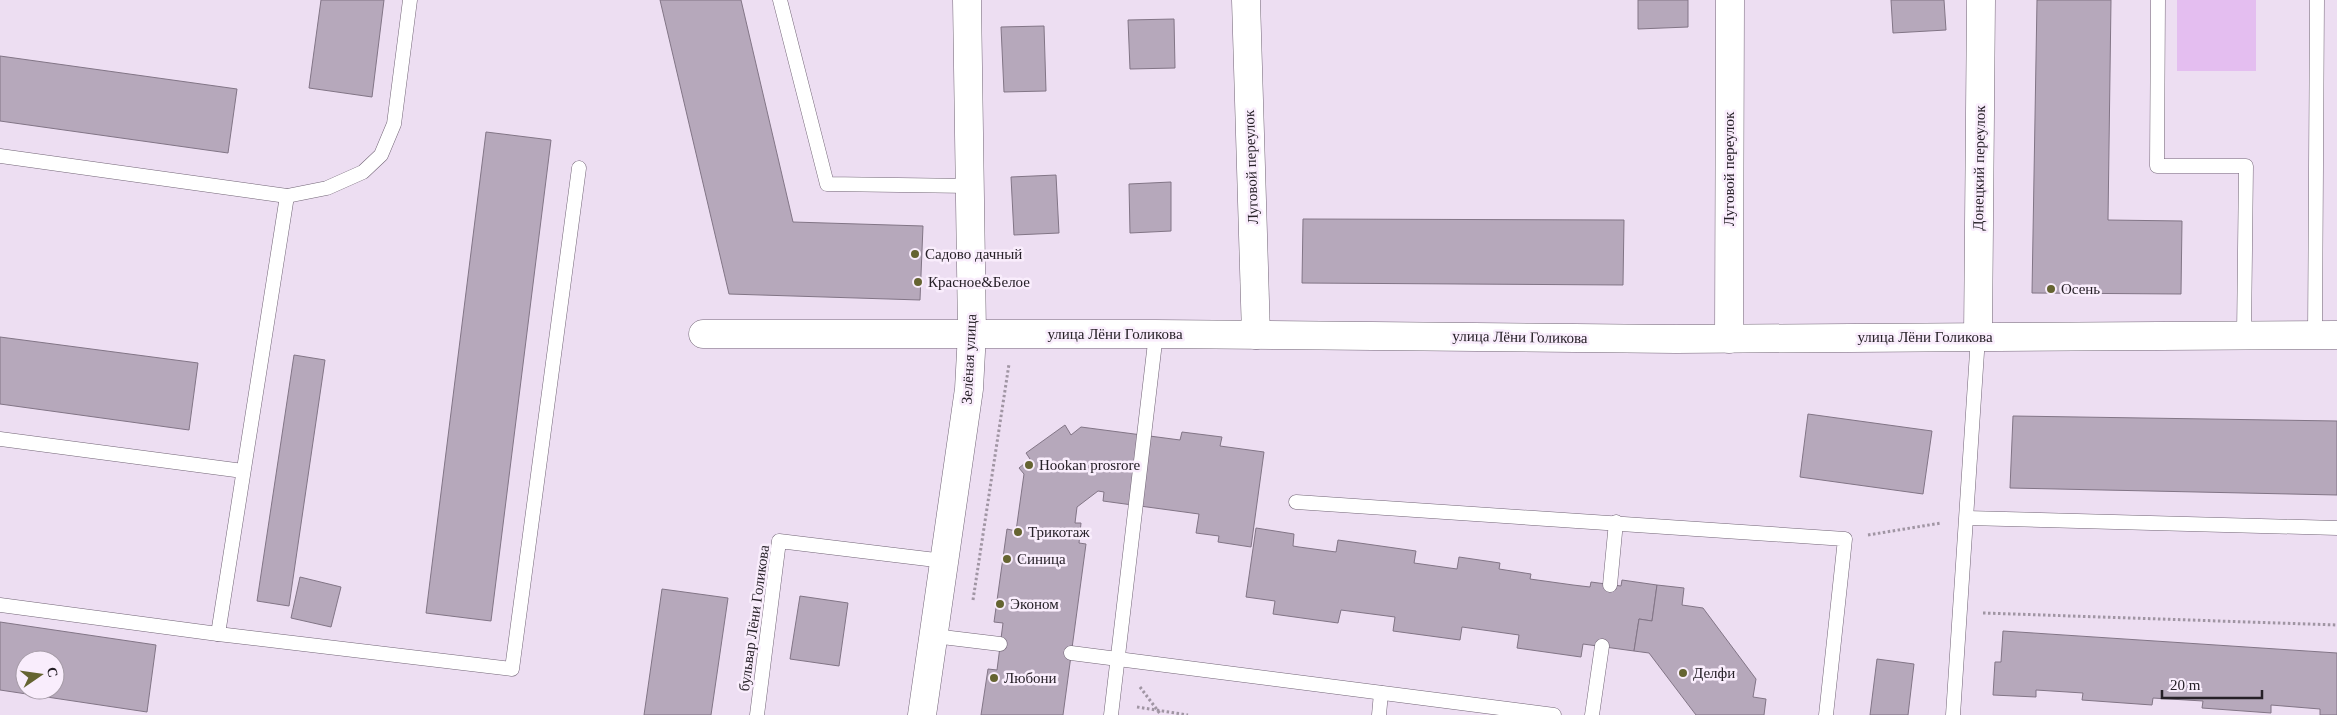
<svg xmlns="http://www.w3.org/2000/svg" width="2337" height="715" viewBox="0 0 2337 715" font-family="Georgia,serif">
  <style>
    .green { fill: #e4bef0 }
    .building { fill: #b6a8bb; stroke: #827586; fill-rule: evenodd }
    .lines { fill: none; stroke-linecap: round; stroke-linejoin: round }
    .lane-casing { stroke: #726576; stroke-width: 15 }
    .street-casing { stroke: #726576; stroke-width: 29 }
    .path { stroke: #a095a3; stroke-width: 3; stroke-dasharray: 2.5 2.5; stroke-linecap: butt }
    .lane { stroke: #fff; stroke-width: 14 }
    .street { stroke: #fff; stroke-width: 28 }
    .poi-dot { fill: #656431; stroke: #f9edfc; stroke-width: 2 }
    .labels { text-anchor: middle; stroke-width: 5; stroke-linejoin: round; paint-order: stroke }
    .street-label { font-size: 15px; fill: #262027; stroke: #f9edfc }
    .poi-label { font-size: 15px; fill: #262027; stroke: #f9edfc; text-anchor: start }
  </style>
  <rect width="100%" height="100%" fill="#eddef2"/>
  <!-- green -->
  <rect class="green" x="2177" y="0" width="79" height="71"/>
  <!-- building -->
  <g class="building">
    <path d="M321,0h63l-12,97 -63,-9z"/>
    <path d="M660,0h81l52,222 130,4 -3,74 -191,-6z"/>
    <path d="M1638,0h50v27l-50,2z"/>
    <path d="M1891,0h53l2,30 -53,3z"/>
    <path d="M2037,0h74l-3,220 74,1 -1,73 -149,-1z"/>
    <path d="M1174,19l1,49 -45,1 -2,-49z"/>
    <path d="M1044,26l2,65 -42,1 -3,-65z"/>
    <path d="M0,56l237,33 -9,64 -228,-32z"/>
    <path d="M486,132l65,8 -60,481 -65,-8z"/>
    <path d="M1056,175l3,58 -45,2 -3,-58z"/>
    <path d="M1171,182v49l-41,2 -1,-49z"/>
    <path d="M1303,219l321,1 -1,65 -321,-2z"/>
    <path d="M0,337l198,26 -9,67 -189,-26z"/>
    <path d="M294,355l31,5 -36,246 -32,-5z"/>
    <path d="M1808,414l124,17 -9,63 -123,-17z"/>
    <path d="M2013,416l324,5v74l-327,-7z"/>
    <path d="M1065,425l6,10 10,-8 99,13 2,-8 40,5 -2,9 44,6 -13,95 -33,-5 1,-6 -23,-3 3,-19 -96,-13 1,-9 -6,-1 -21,16 -2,16h6l-2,20 7,1 -23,171h-82l7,-46 9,1 6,-47 -9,-1 13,-93 9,2 8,-57 -5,-6 11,-9 -4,-6z"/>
    <path d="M1256,528l38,6 -1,12 6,1 37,5 2,-12 78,11 -2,12 43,6 2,-12 41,6 -1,6 32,5 -1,5 43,6 17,2 1,-5 30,4 1,-6 35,5 -5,36 -13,-2 -5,32 -51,-7 -2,13 -64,-9 2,-13 -57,-8 -2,13 -67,-9 2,-14 -54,-7 -3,13 -65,-9 2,-13 -29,-4z"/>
    <path d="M300,577l41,10 -10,40 -40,-9z"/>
    <path d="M1657,585l27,3 -2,17 21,3 53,71 -3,18 13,2 -2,16h-68l-47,-62 -15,-2 5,-32 13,2z"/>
    <path d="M662,589l66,9 -17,117h-67z"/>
    <path d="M800,596l48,7 -9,63 -49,-7z"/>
    <path d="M0,622l156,23 -9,67 -147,-22zM25,660h30v30h-30z"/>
    <path d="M2003,631l334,22v62h-17v-6l-49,-4v8l-69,-5 1,-7 -50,-3 -1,7 -70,-5 1,-7 -47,-3v7l-43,-2 2,-33h6z"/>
    <path d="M1877,659l37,5 -6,51h-38z"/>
  </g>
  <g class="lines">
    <defs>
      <g id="lane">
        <path d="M780,0l47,184 143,2"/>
        <path d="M2158,0l-1,166h89l-2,169"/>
        <path d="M0,156l287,40 40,-8 36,-16 18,-17 13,-31 16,-124"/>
        <path d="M287,196l-69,438 294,35 67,-501"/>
        <path d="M2315,335l2,-335"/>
        <path d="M0,439l243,32"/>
        <path d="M1296,502l549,37 -19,176"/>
        <path d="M1967,518l370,10"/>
        <path d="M1610,585l6,-63"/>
        <path d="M0,605l218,29"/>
        <path d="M934,636l66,8"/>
        <path d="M1071,653l483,62"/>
        <path d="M757,715l22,-174 165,20"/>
        <path d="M1111,715l45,-381"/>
        <path d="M1379,715l2,-22"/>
        <path d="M1592,715l10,-69"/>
        <path d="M1953,715l25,-378"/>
      </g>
      <g id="street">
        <path d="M1246,0l10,335"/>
        <path d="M703,334h453l520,5 661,-4"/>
        <path d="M1978,337l3,-337"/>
        <path d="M1729,339l1,-339"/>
        <path d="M922,715l47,-326 3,-56 -5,-333"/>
      </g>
    </defs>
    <!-- lane casing -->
    <use href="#lane" class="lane-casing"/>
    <!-- street casing -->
    <use href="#street" class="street-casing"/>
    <!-- path -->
    <g class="path">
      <path d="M1868,535l73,-12"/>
      <path d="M973,600l36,-236"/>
      <path d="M1983,613l354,12"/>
      <path d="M1140,687l21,28"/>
      <path d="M1137,707l51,8"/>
    </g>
    <!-- lane -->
    <use href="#lane" class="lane"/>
    <!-- street -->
    <use href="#street" class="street"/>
  </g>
  <!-- markers -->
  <g class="poi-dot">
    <circle cx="915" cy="254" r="5"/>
    <circle cx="918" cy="282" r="5"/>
    <circle cx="2051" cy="289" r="5"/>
    <circle cx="1029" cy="465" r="5"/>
    <circle cx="1018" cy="532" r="5"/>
    <circle cx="1007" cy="559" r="5"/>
    <circle cx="1000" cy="604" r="5"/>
    <circle cx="1683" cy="673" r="5"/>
    <circle cx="994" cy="678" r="5"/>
  </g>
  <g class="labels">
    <!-- street labels -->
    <g class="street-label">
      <text transform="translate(1251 167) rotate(-92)" y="5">Луговой переулок</text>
      <text transform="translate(1979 168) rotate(-89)" y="5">Донецкий переулок</text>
      <text transform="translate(1729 169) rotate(-90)" y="5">Луговой переулок</text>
      <text x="1115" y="339">улица Лёни Голикова</text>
      <text transform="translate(1520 337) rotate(1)" y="5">улица Лёни Голикова</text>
      <text x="1925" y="342">улица Лёни Голикова</text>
      <text transform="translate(969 359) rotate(-87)" y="5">Зелёная улица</text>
      <text transform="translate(754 618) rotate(-82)" y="5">бульвар Лёни Голикова</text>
    </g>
    <!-- poi labels -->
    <g class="poi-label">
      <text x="925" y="259">Садово дачный</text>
      <text x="928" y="287">Красное&amp;Белое</text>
      <text x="2061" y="294">Осень</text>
      <text x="1039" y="470">Hookan prosrore</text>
      <text x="1028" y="537">Трикотаж</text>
      <text x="1017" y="564">Синица</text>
      <text x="1010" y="609">Эконом</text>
      <text x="1693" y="678">Делфи</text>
      <text x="1004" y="683">Любони</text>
    </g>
  </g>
  <!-- north arrow -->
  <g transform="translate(40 675) rotate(77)"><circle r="24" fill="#f9edfc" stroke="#a59ba7"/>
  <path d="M0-4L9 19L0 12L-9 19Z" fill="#656431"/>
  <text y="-8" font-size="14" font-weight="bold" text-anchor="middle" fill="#262027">С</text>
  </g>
  <!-- scale -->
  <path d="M2162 690v8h100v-8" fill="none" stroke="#262027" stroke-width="2.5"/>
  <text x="2170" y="690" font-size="15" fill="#262027" stroke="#f9edfc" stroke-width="4" paint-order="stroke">20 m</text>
</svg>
